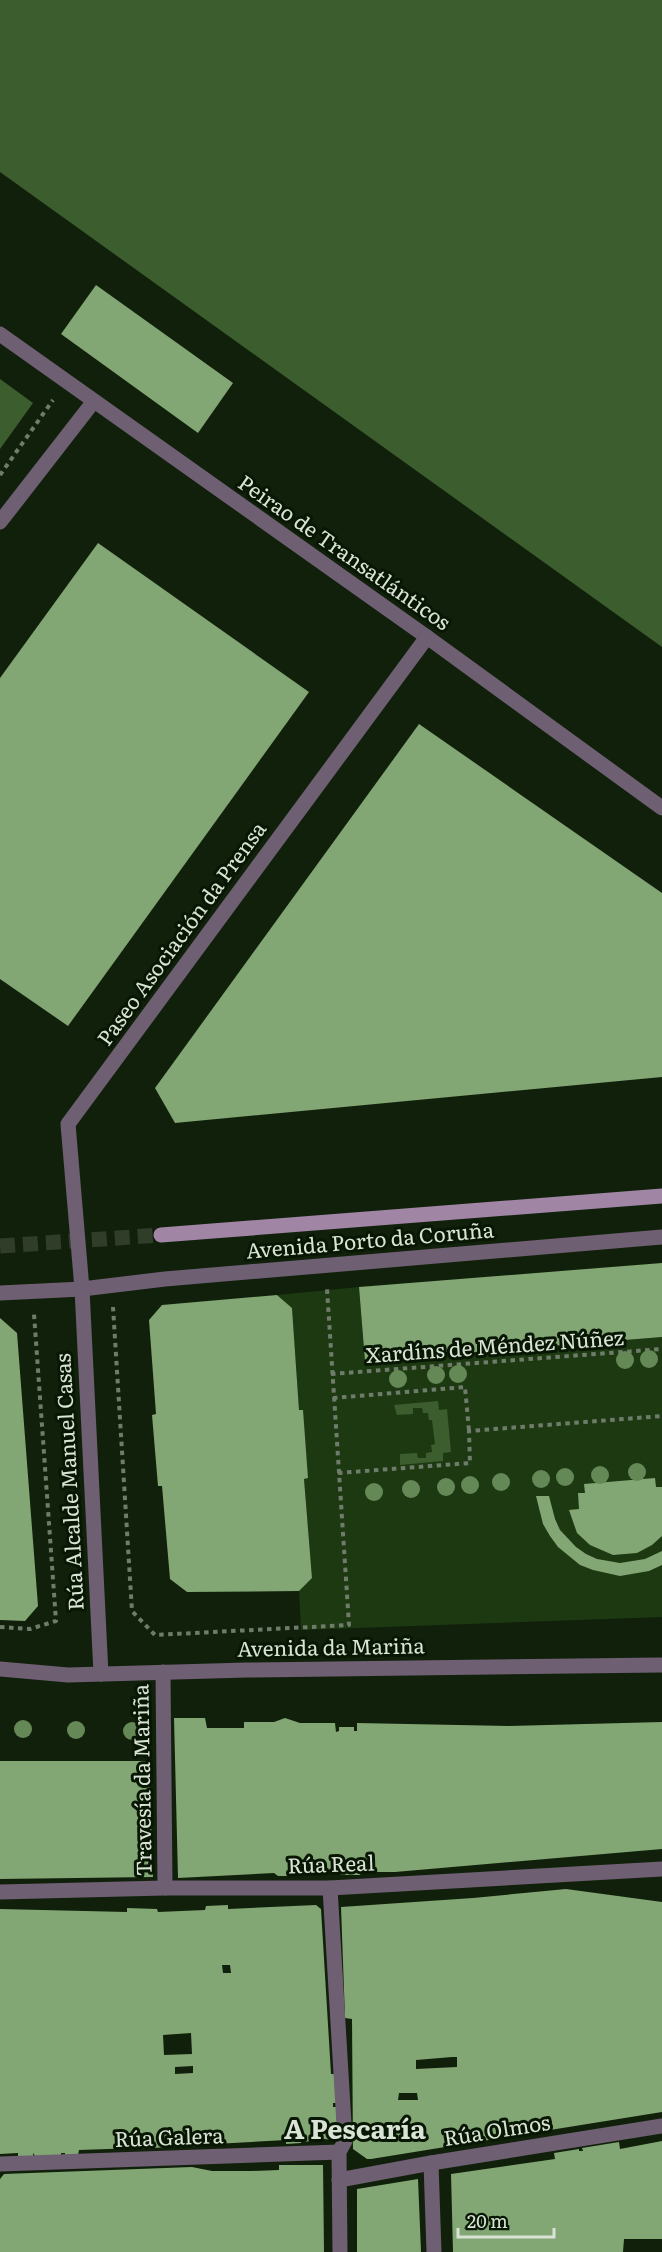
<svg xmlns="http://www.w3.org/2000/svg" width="662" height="2252" viewBox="0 0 662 2252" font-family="Literata,serif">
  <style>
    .green { fill: #1d3911 }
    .water { fill: #3c5d2e }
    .building { fill: #82a674; fill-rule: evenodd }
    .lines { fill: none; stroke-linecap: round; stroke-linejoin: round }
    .secondary-tunnel { stroke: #2f3d29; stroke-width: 15; stroke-dasharray: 15 8; stroke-linecap: butt }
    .path { stroke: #707c6b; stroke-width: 4; stroke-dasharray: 4.5 4.5; stroke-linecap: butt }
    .service { stroke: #6f5f73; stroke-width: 15 }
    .pedestrian { stroke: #6f5f73; stroke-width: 15 }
    .minor { stroke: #6f5f73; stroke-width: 15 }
    .secondary { stroke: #a085a5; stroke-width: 15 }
    .tree { fill: #658857 }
    .labels { text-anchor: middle; stroke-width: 6; stroke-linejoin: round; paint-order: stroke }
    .street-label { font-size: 21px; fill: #dae4d6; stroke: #081703 }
    .district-label { font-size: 27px; font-weight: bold; fill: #dae4d6; stroke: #081703 }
  </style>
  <rect width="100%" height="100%" fill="#11200b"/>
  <!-- green -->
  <path class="green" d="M359,1287l6,74 297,-24v280l-361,13 -2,-39 13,-13 -8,-99 4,-1 -9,-68 -7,-102 -15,-13z"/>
  <!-- water -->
  <g class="water">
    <path d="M0,0h662v647l-662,-475z"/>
    <path d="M0,379l33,24 -33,46z"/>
    <path d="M438,1401l1,9 8,-1 4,43 -8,1v8l-43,4v-11l17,-1 1,5h8v-5l6,-1 -1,-7 4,-1 -3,-24h-3l-1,-7h-5l-1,-5h-9v6l-16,1 -3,-10z"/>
  </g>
  <!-- building -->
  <g class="building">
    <path d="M96,285l137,98 -35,50 -137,-99z"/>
    <path d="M98,543l211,149 -241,334 -68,-47v-301z"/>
    <path d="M419,724l243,169v184l-487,46 -20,-35z"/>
    <path d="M662,1263v74l-297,24 -6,-74z"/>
    <path d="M277,1295l15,13 7,102h4l5,68 -4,1 8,99 -13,13 -112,1 -17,-13 -8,-93h-4l-6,-71 4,-1 -7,-94 13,-15z"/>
    <path d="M0,1318l17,15 21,273 -13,15 -25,-1z"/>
    <path d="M655,1478l1,9h6v49l-10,9 -15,8 -24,2 -23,-10 -13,-12 -8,-23 10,-1 -1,-16h7l-1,-9z"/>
    <path d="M536,1496h13l6,23 5,11 16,17 10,7 11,5 23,4 25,-4 17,-8v14l-13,6 -29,5 -27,-6 -13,-5 -22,-18 -8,-11 -7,-12z"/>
    <path d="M174,1718h31l2,10h37v-6h30l11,-4 15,5h35l1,9 3,-1v-4h15v4h3v-8l152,3 153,-4v127l-267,23h-33l-2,3h-19l-1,-3 -50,1 -2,3h-10l-4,-3 -96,5z"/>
    <path d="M0,1761h149l4,116 -153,2z"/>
    <path d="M566,1889l96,13v210l-291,47h-4l-14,-10 -1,-130 -7,-1 -4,-111 132,-9zM452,2057h5v10l-41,2v-9zM399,2093h18l1,7h-20z"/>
    <path d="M228,1905v4l88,-4 5,4 10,165h3l2,29h-3v4h3l2,28h-3l-2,5 -17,-2v2l-12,2v-3h-3v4l-15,1v-4l-90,5 -1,2h-25l-2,-3v3l-29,2 -2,-3v2l-58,2 -1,5h-13v-2h-4v3l-25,1 -3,-4v3h-15v-3l-18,1v-245l127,3v-4l30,1 1,3 47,-2 1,-4zM222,1965h8l1,8h-8zM191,2033l1,21 -28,1 -1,-20zM193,2066v7l-18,1v-7z"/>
    <path d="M662,2141v98h-38l-1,13h-170l-2,-78 104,-15 -1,-6 25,-4v2h4l-1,-3 37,-6 1,7z"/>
    <path d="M279,2165h44l1,87h-324v-73l4,-5 188,-7 20,4h40l27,-1z"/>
    <path d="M418,2179l3,73h-64v-63z"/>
  </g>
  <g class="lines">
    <!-- secondary-tunnel -->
    <path class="secondary-tunnel" d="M0,1246l161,-11"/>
    <!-- path -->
    <g class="path">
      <path d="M0,475l53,-75"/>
      <path d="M113,1307l19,304 23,24 194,-10 -22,-336"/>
      <path d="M331,1374l331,-25"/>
      <path d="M333,1398l132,-11 4,44"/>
      <path d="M338,1473l132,-10 -1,-32 193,-15"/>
      <path d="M0,1627l30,2 26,-8 -22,-307"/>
    </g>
    <!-- service -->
    <g class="service">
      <path d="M0,334l427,303 235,171"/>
      <path d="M0,522l94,-121"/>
    </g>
    <!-- pedestrian -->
    <g class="pedestrian">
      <path d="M82,1289l-14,-165 359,-487"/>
      <path d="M163,1672l2,216"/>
      <path d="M330,1888l15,253 -6,11 1,100"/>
      <path d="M0,1892l165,-4h165l332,-19"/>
      <path d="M431,2163l3,89"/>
      <path d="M0,2164l339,-12"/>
      <path d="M339,2180l92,-17 231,-37"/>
    </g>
    <!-- minor -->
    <g class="minor">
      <path d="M82,1289l19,385"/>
      <path d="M0,1293l82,-4 83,-10 497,-42"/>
      <path d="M0,1669l68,6 179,-5 415,-5"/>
    </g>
    <!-- secondary -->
    <path class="secondary" d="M161,1235l501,-39"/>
  </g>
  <!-- trees -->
  <g class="tree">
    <circle cx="649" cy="1359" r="9"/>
    <circle cx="625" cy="1360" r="9"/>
    <circle cx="458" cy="1374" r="9"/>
    <circle cx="436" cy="1375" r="9"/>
    <circle cx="398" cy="1379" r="9"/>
    <circle cx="637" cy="1472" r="9"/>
    <circle cx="600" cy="1475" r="9"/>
    <circle cx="565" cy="1477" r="9"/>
    <circle cx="541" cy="1479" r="9"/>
    <circle cx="501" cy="1482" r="9"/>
    <circle cx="470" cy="1485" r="9"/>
    <circle cx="446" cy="1487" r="9"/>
    <circle cx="411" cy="1489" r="9"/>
    <circle cx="374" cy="1492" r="9"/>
    <circle cx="23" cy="1729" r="9"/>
    <circle cx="76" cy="1730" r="9"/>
    <circle cx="132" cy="1731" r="9"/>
  </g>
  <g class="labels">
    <!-- street labels -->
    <g class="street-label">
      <text transform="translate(344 553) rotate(35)" y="7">Peirao de Transatlánticos</text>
      <text transform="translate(182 934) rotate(-54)" y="7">Paseo Asociación da Prensa</text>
      <text transform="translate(370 1241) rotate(-5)" y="7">Avenida Porto da Coruña</text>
      <text transform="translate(495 1347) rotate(-4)" y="7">Xardíns de Méndez Núñez</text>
      <text transform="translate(70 1482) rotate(-93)" y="7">Rúa Alcalde Manuel Casas</text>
      <text transform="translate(331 1648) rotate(-1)" y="7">Avenida da Mariña</text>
      <text transform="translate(143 1780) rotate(-91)" y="7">Travesía da Mariña</text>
      <text transform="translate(331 1865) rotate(-2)" y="7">Rúa Real</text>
      <text transform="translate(497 2131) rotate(-9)" y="7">Rúa Olmos</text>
      <text transform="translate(169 2138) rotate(-2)" y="7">Rúa Galera</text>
    </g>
    <!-- district labels -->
    <g class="district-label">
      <text x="355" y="2139">A Pescaría</text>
    </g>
  </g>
  <!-- scale -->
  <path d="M458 2228v9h96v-9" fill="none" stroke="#dae4d6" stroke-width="3"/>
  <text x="467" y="2228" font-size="18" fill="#dae4d6" stroke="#081703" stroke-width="4.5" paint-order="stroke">20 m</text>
</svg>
